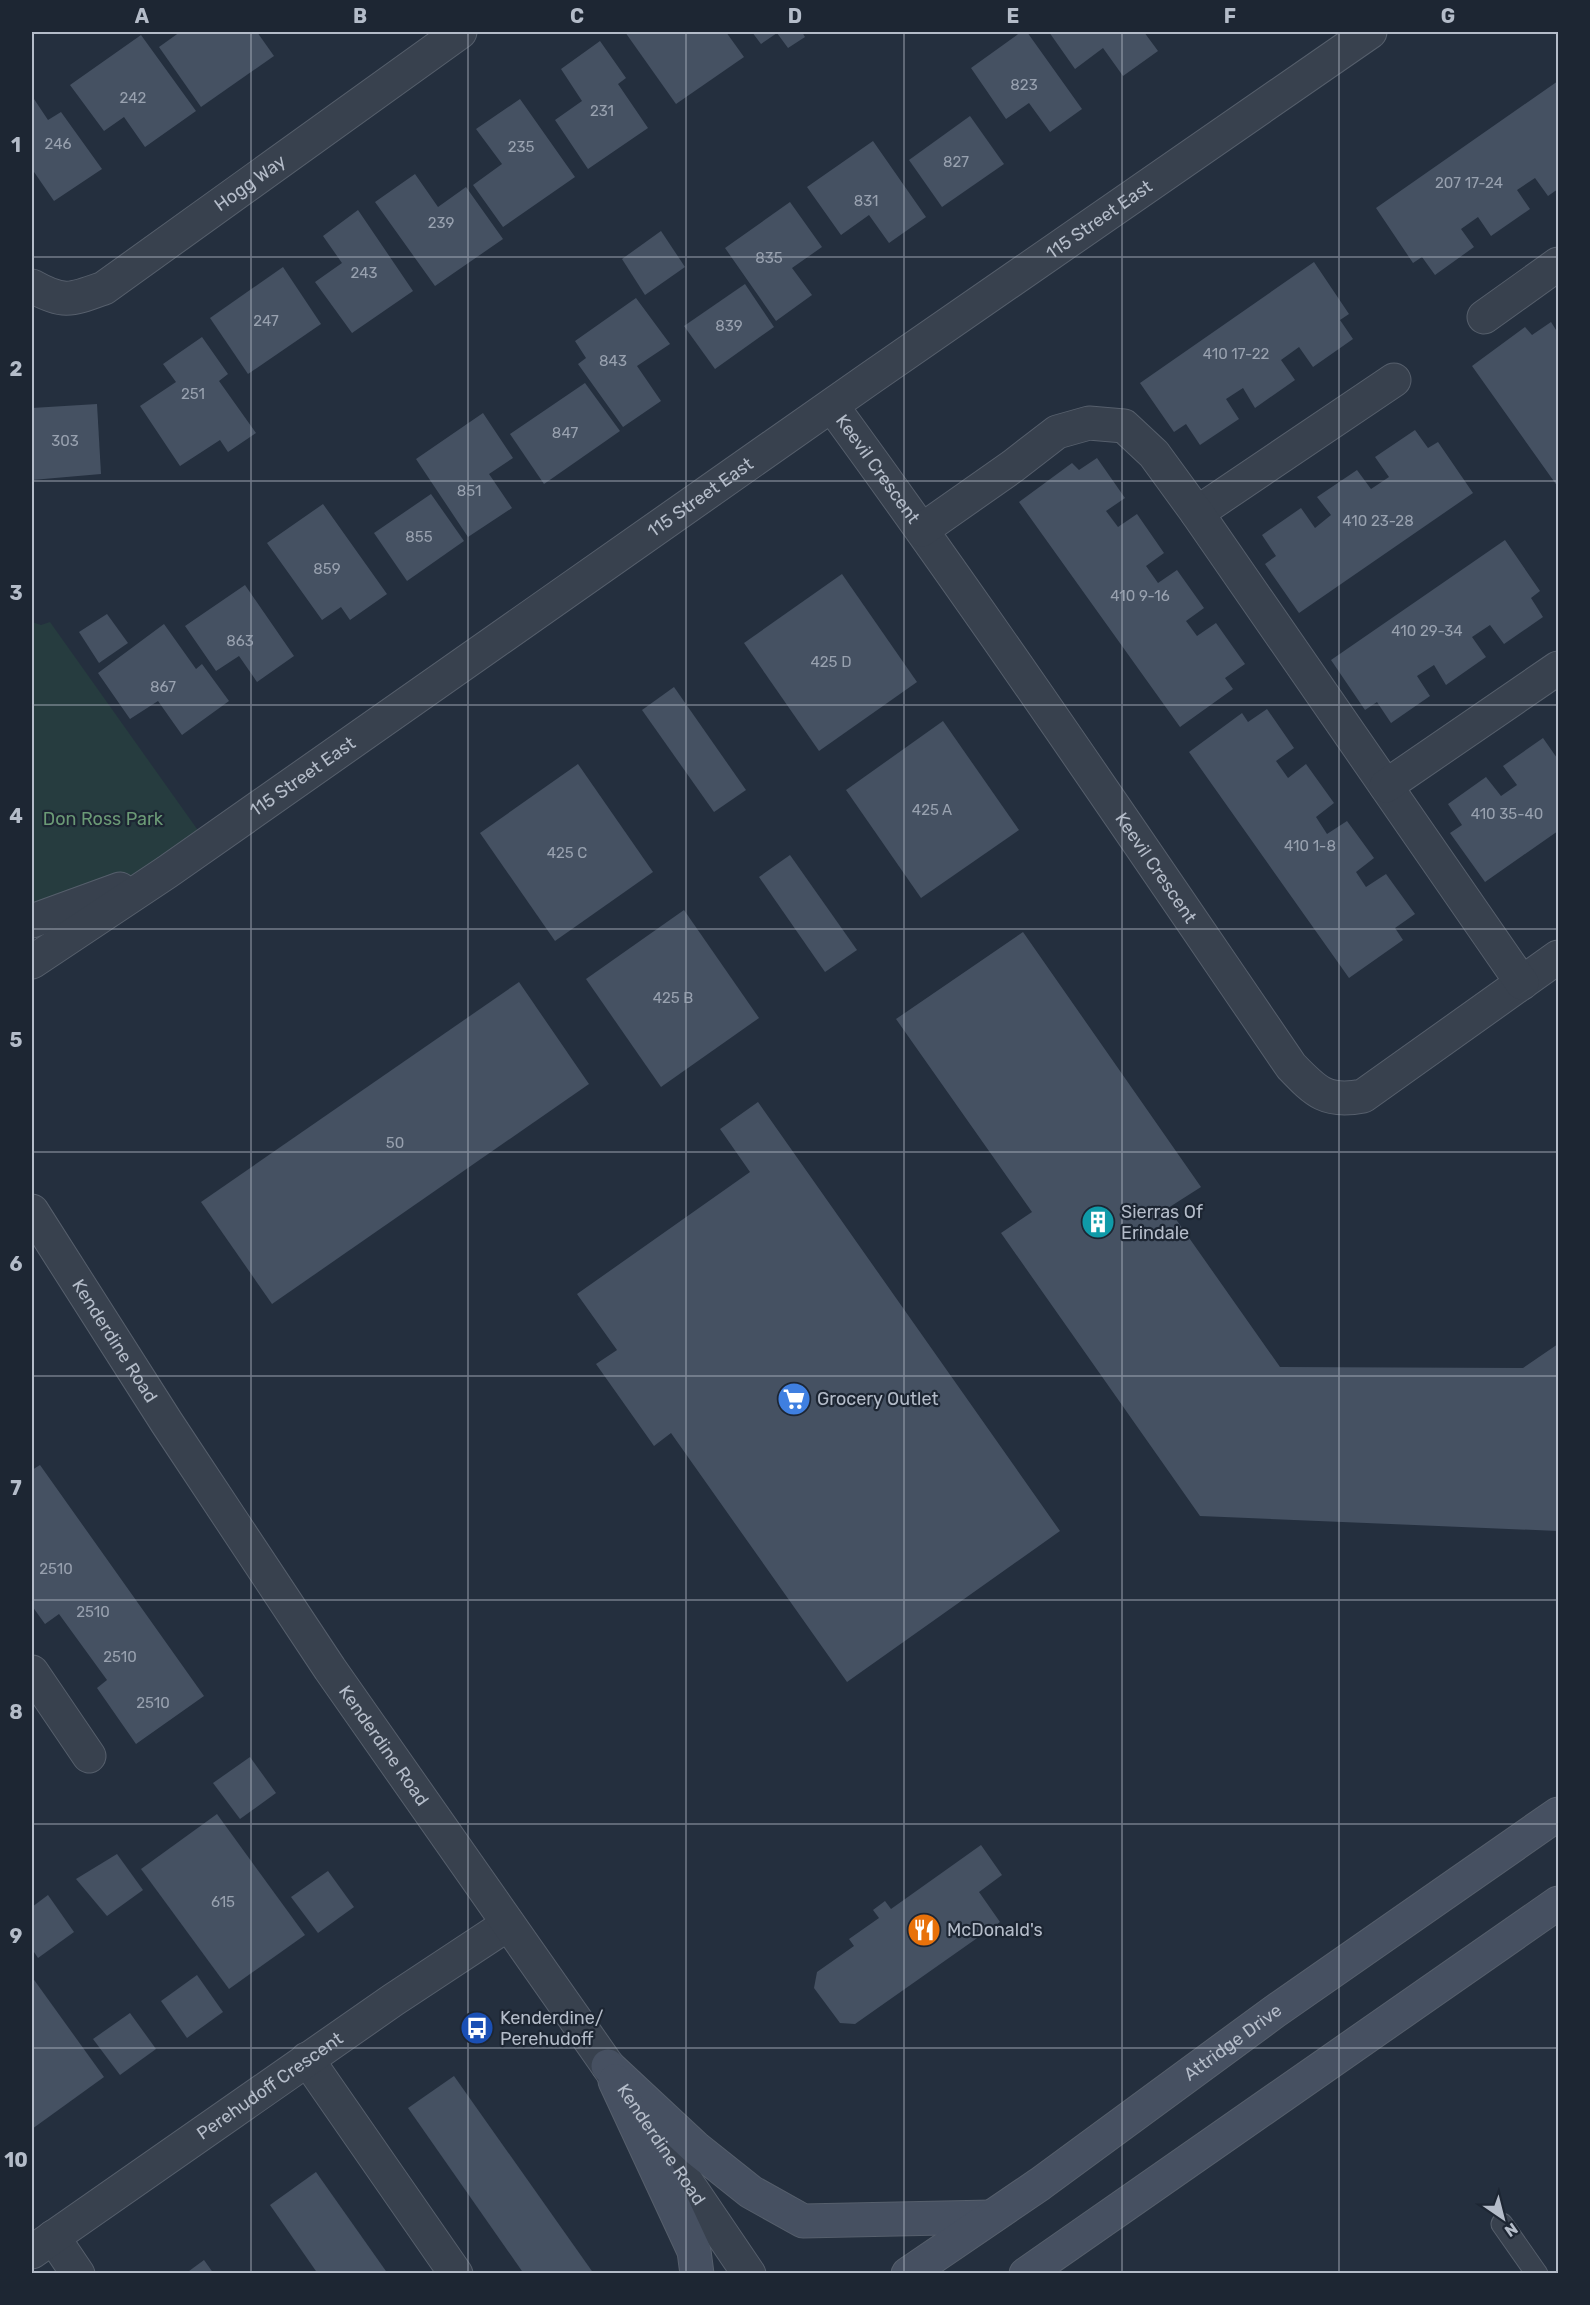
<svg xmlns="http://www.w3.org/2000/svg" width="1590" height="2305" viewBox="0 0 1590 2305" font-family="Rubik,sans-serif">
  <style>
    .park { fill: #263c3f }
    .building { fill: #455162 }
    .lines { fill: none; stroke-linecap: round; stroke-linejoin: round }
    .service-casing { stroke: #565f6c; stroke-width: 23 }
    .minor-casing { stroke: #565f6c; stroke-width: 35 }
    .tertiary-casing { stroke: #565f6c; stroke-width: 35 }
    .secondary-casing { stroke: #565f6c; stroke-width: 35 }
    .service { stroke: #38414e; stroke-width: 21 }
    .minor { stroke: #38414e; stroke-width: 33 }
    .tertiary { stroke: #38414e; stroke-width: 33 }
    .secondary { stroke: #465061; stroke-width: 33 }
    .grid { fill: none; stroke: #b4bcc9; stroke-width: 1.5; stroke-opacity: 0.55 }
    .labels { text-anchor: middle; stroke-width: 4.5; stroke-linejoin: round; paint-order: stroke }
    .number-label { font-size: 15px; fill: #98a1af }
    .street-label { font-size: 18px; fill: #b4bcc9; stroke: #1d2633 }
    .park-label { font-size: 18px; fill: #6b9a76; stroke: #1d2633 }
    .poi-label { font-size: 18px; fill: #b4bcc9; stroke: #1d2633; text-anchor: start }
    .neatline { fill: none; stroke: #b4bcc9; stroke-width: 2 }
    .grid-label { font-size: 20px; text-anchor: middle; font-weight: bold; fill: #b4bcc9 }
  </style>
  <rect width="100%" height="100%" fill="#242f3e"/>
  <!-- park -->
  <path class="park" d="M32,622l9,3 9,-3 157,221 -175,78z"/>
  <!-- building -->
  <g class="building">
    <path d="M180,32h77l17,24 -73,51 -42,-60z"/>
    <path d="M625,32h101l18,25 -68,47z"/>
    <path d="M752,32h50l3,5 -17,11 -11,-15 -16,11z"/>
    <path d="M1021,32h6l55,77 -32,23 -21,-29 -23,16 -35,-51z"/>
    <path d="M1049,32h95l14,19 -35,25 -20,-28 -28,21z"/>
    <path d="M141,35l55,76 -51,36 -21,-30 -20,14 -34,-46z"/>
    <path d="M600,41l26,37 -8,6 30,44 -60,41 -33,-49 27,-19 -21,-32z"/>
    <path d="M1558,81v108l-10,7 -13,-18 -18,12 13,19 -39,27 -13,-19 -17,12 13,18 -39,28 -13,-18 -9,6 -37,-55z"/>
    <path d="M32,96l16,24 13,-8 41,57 -48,32 -22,-32z"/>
    <path d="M520,99l55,78 -72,50 -30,-42 29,-21 -26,-35z"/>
    <path d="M970,116l34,48 -62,43 -33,-47z"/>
    <path d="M873,141l53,76 -37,26 -20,-28 -28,20 -34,-48z"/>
    <path d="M415,174l23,33 28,-20 37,52 -68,47 -60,-84z"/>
    <path d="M790,202l32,45 -30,21 20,27 -36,26 -51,-73z"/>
    <path d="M358,210l55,81 -61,42 -37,-51 27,-19 -19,-27z"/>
    <path d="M661,231l24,36 -40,28 -23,-36z"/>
    <path d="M1314,262l35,52 -9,6 13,19 -40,28 -14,-20 -18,13 14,20 -40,28 -12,-20 -17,11 13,20 -39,26 -14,-21 -12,8 -34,-49z"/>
    <path d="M283,267l38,57 -73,50 -38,-56z"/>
    <path d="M745,284l29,43 -59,42 -31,-43z"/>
    <path d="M636,298l34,46 -33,22 24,35 -38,26 -45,-63 8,-6 -11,-17z"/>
    <path d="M1551,322l7,11v154l-86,-121 53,-39 7,8z"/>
    <path d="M202,337l26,37 -9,7 37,52 -28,19 -8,-12 -40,26 -40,-60 36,-24 -13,-18z"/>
    <path d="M585,383l35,48 -76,53 -34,-50z"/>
    <path d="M97,404l4,70 -69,6v-72z"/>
    <path d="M483,413l30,45 -24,16 23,34 -44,29 -52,-78z"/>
    <path d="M1415,430l13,18 10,-6 35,51 -174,120 -34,-49 11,-8 -14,-21 39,-27 14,20 16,-13 -14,-18 40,-27 14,19 18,-12 -14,-20z"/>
    <path d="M1097,458l28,40 -19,13 12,16 19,-13 27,39 -18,13 12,17 19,-13 27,38 -18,13 11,15 19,-13 29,41 -20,14 8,11 -53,38 -161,-225 53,-39 7,7z"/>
    <path d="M431,494l33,47 -57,40 -33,-48z"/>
    <path d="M323,504l64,90 -37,26 -9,-13 -19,13 -55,-77z"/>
    <path d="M1505,540l35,51 -9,7 12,19 -39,27 -14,-19 -18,12 14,20 -40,28 -12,-20 -17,11 13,20 -39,27 -14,-21 -12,8 -34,-50z"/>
    <path d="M842,574l75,108 -98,69 -75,-108z"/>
    <path d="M245,585l49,71 -37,26 -18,-26 -23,15 -31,-45z"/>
    <path d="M107,614l21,29 -29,20 -20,-31z"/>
    <path d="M164,624l32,45 6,-5 27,37 -47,34 -24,-34 -28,18 -32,-46z"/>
    <path d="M674,687l72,103 -32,22 -72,-102z"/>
    <path d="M1267,709l27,39 -18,13 12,17 18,-14 28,39 -18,14 11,17 20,-13 27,37 -18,14 10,15 20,-13 29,40 -20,14 8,12 -54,38 -160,-226 53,-39 6,9z"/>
    <path d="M943,721l76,109 -98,68 -75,-108z"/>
    <path d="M1543,738l14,20 1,-1v74l-73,51 -35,-49 12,-8 -14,-21 38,-27 15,19 16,-11 -14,-19z"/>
    <path d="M578,764l75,108 -98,69 -75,-108z"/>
    <path d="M790,855l67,95 -32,22 -66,-95z"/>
    <path d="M684,910l75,108 -98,69 -75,-108z"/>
    <path d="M1023,932l178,255 -33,21 112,159 243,1 35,-24v187l-358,-15 -199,-283 31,-21 -136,-193z"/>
    <path d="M519,982l70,102 -317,220 -71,-102z"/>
    <path d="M758,1102l302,429 -213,151 -176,-249 -17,13 -58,-82 21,-14 -40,-56 173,-122 -30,-43z"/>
    <path d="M40,1465l164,231 -68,48 -39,-56 10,-8 -48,-66 -14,10 -13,-18v-136z"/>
    <path d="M250,1757l26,36 -36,26 -27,-36z"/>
    <path d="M217,1814l88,121 -76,54 -88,-120z"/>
    <path d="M981,1845l21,30 -23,17 21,30 -145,102 -15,-1 -26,-35 3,-16 37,-26 -5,-7 30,-21 -6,-8 12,-9 6,8z"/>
    <path d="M117,1854l26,36 -36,26 -31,-37z"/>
    <path d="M328,1871l26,36 -36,26 -27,-36z"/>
    <path d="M48,1895l26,37 -36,26 -6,-9v-42z"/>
    <path d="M197,1975l26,37 -36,26 -26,-37z"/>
    <path d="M32,1977l72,100 -72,52z"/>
    <path d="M130,2013l26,36 -36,26 -27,-36z"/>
    <path d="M454,2076l140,198h-70l-116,-166z"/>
    <path d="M316,2172l72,102h-70l-48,-69z"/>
    <path d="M204,2260l10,14h-29z"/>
  </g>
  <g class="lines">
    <defs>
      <path id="service" d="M1502,2224l35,50"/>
      <g id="minor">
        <path id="s1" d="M32,286c32,18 39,14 72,2l356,-256"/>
        <path d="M1484,317l74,-53"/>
        <path id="s2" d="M832,406c158,216 308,439 459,660 25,26 35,37 72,30l195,-139"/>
        <path d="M1197,513l197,-133"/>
        <path d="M922,530l91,-64 44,-34 32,-9 35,3 30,28 43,59 325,470"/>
        <path d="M1386,786l172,-118"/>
        <path d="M32,1672l57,84"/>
        <path d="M307,2059l149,215"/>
        <path d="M53,2237l25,37"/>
        <path id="s3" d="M32,2252l361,-252 115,-76"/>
      </g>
      <g id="tertiary">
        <path d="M32,921l88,-32"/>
        <path id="s4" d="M32,962l135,-90 702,-493 501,-347"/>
        <path id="s5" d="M32,1211l135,212 163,246 278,397 141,208"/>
      </g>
      <g id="secondary">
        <path d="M608,2066l89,83 54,43 52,29 188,-4"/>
        <path d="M615,2081l79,170 3,23"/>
        <path id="s6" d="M908,2274l132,-90 234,-172 284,-198"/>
        <path d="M1026,2274l532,-371"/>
      </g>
    </defs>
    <!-- service casing -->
    <use href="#service" class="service-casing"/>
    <!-- minor casing -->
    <use href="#minor" class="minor-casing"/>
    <!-- tertiary casing -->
    <use href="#tertiary" class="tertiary-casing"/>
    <!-- secondary casing -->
    <use href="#secondary" class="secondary-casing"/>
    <!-- service -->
    <use href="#service" class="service"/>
    <!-- minor -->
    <use href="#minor" class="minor"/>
    <!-- tertiary -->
    <use href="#tertiary" class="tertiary"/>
    <!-- secondary -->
    <use href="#secondary" class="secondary"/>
  </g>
  <!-- grid -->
  <path class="grid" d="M251,32v2242M468,32v2242M686,32v2242M904,32v2242M1122,32v2242M1339,32v2242M32,257h1526M32,481h1526M32,705h1526M32,929h1526M32,1152h1526M32,1376h1526M32,1600h1526M32,1824h1526M32,2048h1526"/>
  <!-- icons -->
  <defs>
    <symbol id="building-disc" viewBox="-11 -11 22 22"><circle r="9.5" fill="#0f9aa8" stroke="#1d2633"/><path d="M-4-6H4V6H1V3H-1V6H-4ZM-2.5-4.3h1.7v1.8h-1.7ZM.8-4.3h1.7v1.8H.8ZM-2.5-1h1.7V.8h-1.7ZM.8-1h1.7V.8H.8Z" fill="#fff"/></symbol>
    <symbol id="supermarket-disc" viewBox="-11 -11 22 22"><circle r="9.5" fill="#3f7fe0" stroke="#1d2633"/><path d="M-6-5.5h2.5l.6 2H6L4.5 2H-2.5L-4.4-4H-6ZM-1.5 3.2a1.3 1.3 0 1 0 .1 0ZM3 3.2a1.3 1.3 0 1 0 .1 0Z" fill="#fff"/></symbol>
    <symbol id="restaurant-disc" viewBox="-11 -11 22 22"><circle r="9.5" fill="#e8710a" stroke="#1d2633"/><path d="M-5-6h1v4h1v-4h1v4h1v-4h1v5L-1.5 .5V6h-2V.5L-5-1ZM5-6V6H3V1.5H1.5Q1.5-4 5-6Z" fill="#fff"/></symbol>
    <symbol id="bus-disc" viewBox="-11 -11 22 22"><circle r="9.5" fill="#1a4fb4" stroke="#1d2633"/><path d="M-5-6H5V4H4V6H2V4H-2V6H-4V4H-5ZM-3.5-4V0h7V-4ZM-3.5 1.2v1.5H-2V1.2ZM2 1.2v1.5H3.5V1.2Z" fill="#fff"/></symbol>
  </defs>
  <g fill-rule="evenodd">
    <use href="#building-disc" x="1079" y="1203" width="38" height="38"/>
    <use href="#supermarket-disc" x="775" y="1380" width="38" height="38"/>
    <use href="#restaurant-disc" x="905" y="1911" width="38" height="38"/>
    <use href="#bus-disc" x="458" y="2009" width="38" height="38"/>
  </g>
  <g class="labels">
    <!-- number labels -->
    <g class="number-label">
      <text x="1024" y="90">823</text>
      <text x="133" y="103">242</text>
      <text x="602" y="116">231</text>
      <text x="58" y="149">246</text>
      <text x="521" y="152">235</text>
      <text x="956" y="167">827</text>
      <text x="1469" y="188">207 17-24</text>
      <text x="866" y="206">831</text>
      <text x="441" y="228">239</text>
      <text x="769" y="263">835</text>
      <text x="364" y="278">243</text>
      <text x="266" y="326">247</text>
      <text x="729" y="331">839</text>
      <text x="1236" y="359">410 17-22</text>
      <text x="613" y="366">843</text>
      <text x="193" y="399">251</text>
      <text x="565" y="438">847</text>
      <text x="65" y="446">303</text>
      <text x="469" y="496">851</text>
      <text x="1378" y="526">410 23-28</text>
      <text x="419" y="542">855</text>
      <text x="327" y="574">859</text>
      <text x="1140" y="601">410 9-16</text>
      <text x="1427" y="636">410 29-34</text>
      <text x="240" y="646">863</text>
      <text x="831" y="667">425 D</text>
      <text x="163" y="692">867</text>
      <text x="932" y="815">425 A</text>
      <text x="1507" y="819">410 35-40</text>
      <text x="1310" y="851">410 1-8</text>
      <text x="567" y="858">425 C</text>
      <text x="673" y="1003">425 B</text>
      <text x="395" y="1148">50</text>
      <text x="56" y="1574">2510</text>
      <text x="93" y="1617">2510</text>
      <text x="120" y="1662">2510</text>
      <text x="153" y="1708">2510</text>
      <text x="223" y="1907">615</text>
    </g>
    <!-- street labels -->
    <g class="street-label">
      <text dy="6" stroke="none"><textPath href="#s1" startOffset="256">Hogg Way</textPath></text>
      <text dy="6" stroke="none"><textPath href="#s4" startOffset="1300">115 Street East</textPath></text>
      <text dy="6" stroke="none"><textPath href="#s2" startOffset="78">Keevil Crescent</textPath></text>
      <text dy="6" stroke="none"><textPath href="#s4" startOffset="814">115 Street East</textPath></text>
      <text dy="6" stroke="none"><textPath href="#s4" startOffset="328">115 Street East</textPath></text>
      <text dy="6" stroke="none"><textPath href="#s2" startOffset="564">Keevil Crescent</textPath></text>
      <text dy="6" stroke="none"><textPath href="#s5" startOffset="154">Kenderdine Road</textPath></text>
      <text dy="6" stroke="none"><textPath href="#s5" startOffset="640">Kenderdine Road</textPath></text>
      <text dy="6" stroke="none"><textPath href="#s6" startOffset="399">Attridge Drive</textPath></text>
      <text dy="6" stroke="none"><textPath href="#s3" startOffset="290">Perehudoff Crescent</textPath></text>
      <text dy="6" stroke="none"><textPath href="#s5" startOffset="1126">Kenderdine Road</textPath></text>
    </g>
    <!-- park labels -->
    <g class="park-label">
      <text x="103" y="825">Don Ross Park</text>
    </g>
    <!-- poi labels -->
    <g class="poi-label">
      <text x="1121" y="1218">Sierras Of<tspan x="1121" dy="21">Erindale</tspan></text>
      <text x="817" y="1405">Grocery Outlet</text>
      <text x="947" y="1936">McDonald's</text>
      <text x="500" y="2024">Kenderdine/<tspan x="500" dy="21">Perehudoff</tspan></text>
    </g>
  </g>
  <!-- border -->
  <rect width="1590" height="2305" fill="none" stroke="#1d2633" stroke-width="66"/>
  <!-- north arrow -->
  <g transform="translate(1503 2218) rotate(145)" stroke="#1d2633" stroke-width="4.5" paint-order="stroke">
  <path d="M0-4.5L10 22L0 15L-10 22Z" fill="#b4bcc9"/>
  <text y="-9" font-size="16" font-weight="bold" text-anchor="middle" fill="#b4bcc9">N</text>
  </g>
  <rect x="33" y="33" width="1524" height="2239" class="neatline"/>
  <g class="grid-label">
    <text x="142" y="23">A</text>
    <text x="360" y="23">B</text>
    <text x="577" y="23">C</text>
    <text x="795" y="23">D</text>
    <text x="1013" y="23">E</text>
    <text x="1230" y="23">F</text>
    <text x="1448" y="23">G</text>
    <text x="16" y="152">1</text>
    <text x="16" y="376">2</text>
    <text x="16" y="600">3</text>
    <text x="16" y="823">4</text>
    <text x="16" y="1047">5</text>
    <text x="16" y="1271">6</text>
    <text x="16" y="1495">7</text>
    <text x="16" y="1719">8</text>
    <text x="16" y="1943">9</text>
    <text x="16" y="2167">10</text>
  </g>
</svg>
